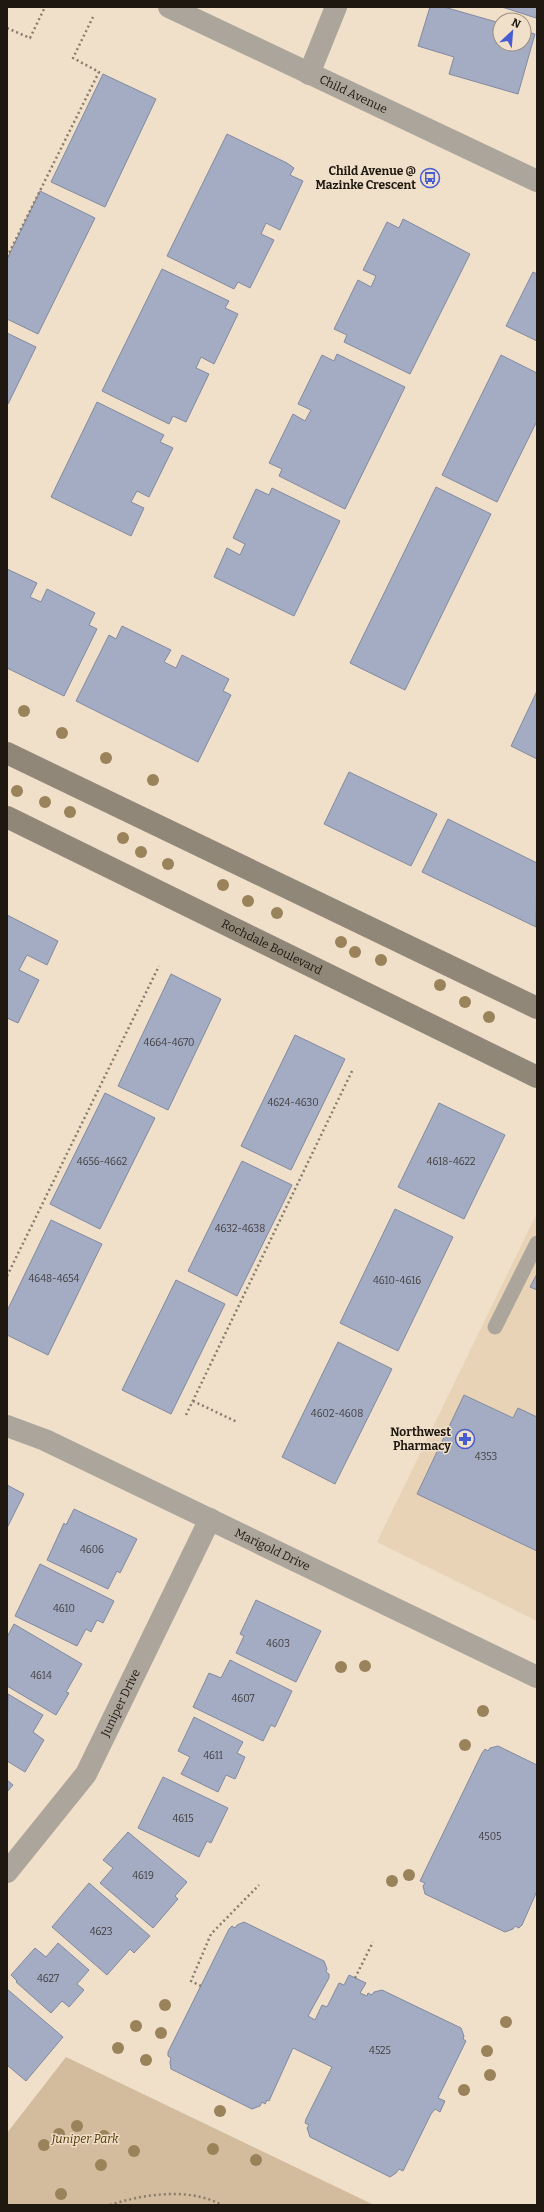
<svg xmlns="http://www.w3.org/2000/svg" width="544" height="2212" viewBox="0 0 544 2212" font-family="Bitter,serif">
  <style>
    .built { fill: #e8d3b7 }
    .green { fill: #d3bc9e }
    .building { fill: #a4acc4; stroke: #828aa0 }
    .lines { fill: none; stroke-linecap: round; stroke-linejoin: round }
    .path { stroke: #877c6d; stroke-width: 2.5; stroke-dasharray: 2 3; stroke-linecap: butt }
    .lane { stroke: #aca59b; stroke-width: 15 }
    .street { stroke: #aca59b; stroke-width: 22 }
    .secondary { stroke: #918779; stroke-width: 22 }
    .tree { fill: #9a825b }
    .labels { text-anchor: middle; stroke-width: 3; stroke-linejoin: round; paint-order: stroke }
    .number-label { font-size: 10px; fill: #403d3d }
    .street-label { font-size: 12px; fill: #1e1810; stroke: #f0dfc9 }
    .poi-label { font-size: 12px; font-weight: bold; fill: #1e1810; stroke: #f0dfc9; text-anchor: end }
    .park-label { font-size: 12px; font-style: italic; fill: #543601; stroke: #f0dfc9 }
  </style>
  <rect width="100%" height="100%" fill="#f0dfc9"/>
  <!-- built -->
  <path class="built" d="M537,1213v408l-160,-79z"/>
  <!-- green -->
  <path class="green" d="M66,2057l308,148h-367v-72z"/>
  <!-- building -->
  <g class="building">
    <path d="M430,7h14l56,16v21h24v-13l11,3 -17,60 -69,-20 5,-17 -36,-11z"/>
    <path d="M502,7h35l-1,11z"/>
    <path d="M103,74l53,25 -51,108 -54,-25z"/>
    <path d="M227,134l60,29 7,5 -4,7 13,6 -23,49 -14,-7 -5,11 13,6 -24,48 -12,-6 -4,7 -67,-33z"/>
    <path d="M40,191l55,27 -57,116 -31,-15v-60z"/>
    <path d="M403,219l67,35 -60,120 -66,-32 3,-7 -13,-6 24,-49 13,7 5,-11 -13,-6 24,-48 12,6z"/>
    <path d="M162,269l67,32 -4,7 13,6 -24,50 -13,-7 -5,11 13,6 -23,48 -13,-6 -4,8 -67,-33z"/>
    <path d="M533,272l4,2v67l-31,-15z"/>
    <path d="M7,333l29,14 -28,57 -1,-1z"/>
    <path d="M337,354l68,33 -60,122 -66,-33 3,-7 -13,-6 24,-49 12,7 6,-11 -13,-6 24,-49 12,6z"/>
    <path d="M501,355l36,18v48l-40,81 -55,-27z"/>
    <path d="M97,402l67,33 -4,7 13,6 -24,49 -12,-6 -6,11 13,6 -13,28 -80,-39z"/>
    <path d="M436,487l55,27 -86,176 -55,-27z"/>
    <path d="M272,488l68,33 -46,95 -80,-39 13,-29 13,7 5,-11 -12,-6 23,-49 13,6z"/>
    <path d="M7,569l30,14 -7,14 11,5 6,-13 48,24 -6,12 8,4 -33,67 -57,-28z"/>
    <path d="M122,626l49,24 -7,12 12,6 6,-13 47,24 -6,12 8,4 -33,67 -122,-61 33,-66 7,4z"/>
    <path d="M537,691v68l-26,-13z"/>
    <path d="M349,772l88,42 -26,52 -87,-42z"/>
    <path d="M448,819l89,44 -1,64 -114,-55z"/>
    <path d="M7,915l51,26 -11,24 -20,-10 -8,15 20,10 -21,43 -11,-5z"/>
    <path d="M171,974l50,25 -53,111 -50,-24z"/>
    <path d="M295,1035l50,24 -54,111 -50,-24z"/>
    <path d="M105,1093l50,25 -55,111 -50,-25z"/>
    <path d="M439,1103l66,32 -41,84 -66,-32z"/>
    <path d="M242,1161l50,24 -55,111 -49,-25z"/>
    <path d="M395,1209l58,28 -55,114 -58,-28z"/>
    <path d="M51,1220l51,24 -54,111 -41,-20v-24z"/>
    <path d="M537,1274v16l-7,-3z"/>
    <path d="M176,1280l49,24 -54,110 -49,-24z"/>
    <path d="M338,1342l54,27 -57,115 -53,-27z"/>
    <path d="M464,1395l49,23 5,-10 19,9v134l-120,-57z"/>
    <path d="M7,1485l17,9 -17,34z"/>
    <path d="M74,1509l63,30 -17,34 -3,-2 -9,18 -61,-29 17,-37 2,2z"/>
    <path d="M40,1564l74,37 -11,22 -6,-3 -6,12 -5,-3 -9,17 -62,-30z"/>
    <path d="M256,1600l65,31 -25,51 -60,-29 8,-17 -4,-2z"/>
    <path d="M14,1624l68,40 -16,28 3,1 -13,22 -49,-29v-49z"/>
    <path d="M230,1660l62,31 -17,36 -4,-2 -8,16 -70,-34 16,-34 12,5z"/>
    <path d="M8,1694l35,21 -10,17 11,8 -19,32 -18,-11z"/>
    <path d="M194,1717l49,25 -6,11 8,4 -8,18 -2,4 -9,-4 -8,17 -37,-18 9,-17 -12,-6z"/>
    <path d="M498,1746l39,19v126l-15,34 -3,3 -4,-2 -2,3 -8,3 -80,-38 -2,-8 2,-3 -5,-2 62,-128 3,-4 3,2 2,-3z"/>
    <path d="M163,1777l65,31 -17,35 -4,-2 -8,16 -61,-29z"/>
    <path d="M7,1780l6,5 -6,7z"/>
    <path d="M128,1832l59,50 -12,14 3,3 -25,29 -53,-45 13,-15 -10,-8z"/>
    <path d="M89,1883l61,53 -16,17 -4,-4 -23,26 -55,-48z"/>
    <path d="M244,1922l80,39 3,8 -1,3 3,2v4l-21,38 7,4 7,-15 5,2 12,-24 5,2 5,-10 17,8 -6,10 7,3 1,-3 4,2 2,-3 8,-2 79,38 3,8 -1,3 3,2 -28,57 7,3 -5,11 -5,-3 -4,5 -28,57 -4,-2 -3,4 -6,4 -80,-40 -3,-9 2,-3 -4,-2 1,-4 26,-52 -39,-19 -24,53 -2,-1 -2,4 -3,-2 -2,4 -8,3 -81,-40 -1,-7 1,-4 -3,-2v-4l61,-123 3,-3 3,2 2,-3z"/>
    <path d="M58,1943l31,27 -12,14 7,6 -15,17 -7,-6 -11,12 -35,-31 1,-1 -6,-6 24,-27 11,9z"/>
    <path d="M7,1989l56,48 -37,44 -19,-16z"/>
  </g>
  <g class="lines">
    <!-- path -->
    <g class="path">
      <path d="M7,28l23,10 15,-31"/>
      <path d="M7,257l92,-185 -26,-14 20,-41"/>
      <path d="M7,1276l152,-310"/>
      <path d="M193,1401l44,21"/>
      <path d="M186,1415l167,-346"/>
      <path d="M355,1978l18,-36"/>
      <path d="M201,1986l-10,-5 20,-47 48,-49"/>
      <path d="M110,2205c34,-11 79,-18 112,0"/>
    </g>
    <!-- lane -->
    <path class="lane" d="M495,1327l42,-84"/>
    <!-- street -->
    <g class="street">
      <path id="s1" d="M169,7l368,174"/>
      <path d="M309,74l27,-67"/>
      <path id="s2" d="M7,1426l38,14 492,237"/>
      <path id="s3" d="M7,1872l79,-98 124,-255"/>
    </g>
    <!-- secondary -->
    <g class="secondary">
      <path d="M7,753l530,255"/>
      <path id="s4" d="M7,817l530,260"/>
    </g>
  </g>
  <!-- trees -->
  <g class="tree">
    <circle cx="24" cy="711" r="6"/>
    <circle cx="62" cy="733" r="6"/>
    <circle cx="106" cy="758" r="6"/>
    <circle cx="153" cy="780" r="6"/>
    <circle cx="17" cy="791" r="6"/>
    <circle cx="45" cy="802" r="6"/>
    <circle cx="70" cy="812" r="6"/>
    <circle cx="123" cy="838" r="6"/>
    <circle cx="141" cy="852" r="6"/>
    <circle cx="168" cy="864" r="6"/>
    <circle cx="223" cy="885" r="6"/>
    <circle cx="248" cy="901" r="6"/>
    <circle cx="277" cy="913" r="6"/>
    <circle cx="341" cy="942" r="6"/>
    <circle cx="355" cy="952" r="6"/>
    <circle cx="381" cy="960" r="6"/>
    <circle cx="440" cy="985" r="6"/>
    <circle cx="465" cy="1002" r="6"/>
    <circle cx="489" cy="1017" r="6"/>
    <circle cx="365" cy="1666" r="6"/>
    <circle cx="341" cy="1667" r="6"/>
    <circle cx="483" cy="1711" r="6"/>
    <circle cx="465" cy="1745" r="6"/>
    <circle cx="409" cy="1875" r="6"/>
    <circle cx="392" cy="1881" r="6"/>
    <circle cx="165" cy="2005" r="6"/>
    <circle cx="506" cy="2022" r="6"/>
    <circle cx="136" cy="2026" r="6"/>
    <circle cx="161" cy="2033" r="6"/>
    <circle cx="118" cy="2048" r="6"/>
    <circle cx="487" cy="2051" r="6"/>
    <circle cx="146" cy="2060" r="6"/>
    <circle cx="490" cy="2075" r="6"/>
    <circle cx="464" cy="2090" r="6"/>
    <circle cx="220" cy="2111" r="6"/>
    <circle cx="77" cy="2126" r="6"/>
    <circle cx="59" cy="2134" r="6"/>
    <circle cx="104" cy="2136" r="6"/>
    <circle cx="44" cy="2145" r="6"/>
    <circle cx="213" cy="2149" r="6"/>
    <circle cx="134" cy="2151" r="6"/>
    <circle cx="256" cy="2160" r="6"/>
    <circle cx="101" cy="2165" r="6"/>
    <circle cx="61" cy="2194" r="6"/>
  </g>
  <!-- icons -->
  <defs>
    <symbol id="bus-ring" viewBox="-11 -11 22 22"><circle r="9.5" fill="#f0dfc9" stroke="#465cd0" stroke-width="1.5"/><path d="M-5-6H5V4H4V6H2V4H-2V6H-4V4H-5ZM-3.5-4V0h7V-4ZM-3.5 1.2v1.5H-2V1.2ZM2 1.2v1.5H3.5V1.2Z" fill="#465cd0"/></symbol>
    <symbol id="pharmacy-ring" viewBox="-11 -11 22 22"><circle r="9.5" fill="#f0dfc9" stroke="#465cd0" stroke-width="1.5"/><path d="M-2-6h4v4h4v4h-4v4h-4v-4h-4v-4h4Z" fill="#465cd0"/></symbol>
  </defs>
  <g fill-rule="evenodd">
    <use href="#bus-ring" x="419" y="167" width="22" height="22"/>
    <use href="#pharmacy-ring" x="454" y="1428" width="22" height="22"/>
  </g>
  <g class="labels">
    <!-- number labels -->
    <g class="number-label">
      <text x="169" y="1046">4664-4670</text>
      <text x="293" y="1106">4624-4630</text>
      <text x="102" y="1165">4656-4662</text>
      <text x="451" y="1165">4618-4622</text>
      <text x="240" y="1232">4632-4638</text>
      <text x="54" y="1282">4648-4654</text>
      <text x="397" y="1284">4610-4616</text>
      <text x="337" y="1417">4602-4608</text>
      <text x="486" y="1460">4353</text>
      <text x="92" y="1553">4606</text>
      <text x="64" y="1612">4610</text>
      <text x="278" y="1647">4603</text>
      <text x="41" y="1679">4614</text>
      <text x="243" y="1702">4607</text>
      <text x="213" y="1759">4611</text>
      <text x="183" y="1822">4615</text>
      <text x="490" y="1840">4505</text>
      <text x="143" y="1879">4619</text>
      <text x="101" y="1935">4623</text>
      <text x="48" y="1982">4627</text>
      <text x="380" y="2054">4525</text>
    </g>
    <!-- street labels -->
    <g class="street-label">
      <text dy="4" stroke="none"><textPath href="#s1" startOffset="204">Child Avenue</textPath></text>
      <text dy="4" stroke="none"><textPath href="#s4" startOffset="295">Rochdale Boulevard</textPath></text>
      <text dy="4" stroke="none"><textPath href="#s2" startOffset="293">Marigold Drive</textPath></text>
      <text dy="4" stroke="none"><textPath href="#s3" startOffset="205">Juniper Drive</textPath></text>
    </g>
    <!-- poi labels -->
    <g class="poi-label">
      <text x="416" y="175">Child Avenue @<tspan x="416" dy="14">Mazinke Crescent</tspan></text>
      <text x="451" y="1436">Northwest<tspan x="451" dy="14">Pharmacy</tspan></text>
    </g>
    <!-- park labels -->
    <g class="park-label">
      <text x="85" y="2143">Juniper Park</text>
    </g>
  </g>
  <!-- border -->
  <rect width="544" height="2212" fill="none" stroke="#1e1810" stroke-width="16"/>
  <!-- north arrow -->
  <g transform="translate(512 32) rotate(26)"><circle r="19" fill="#f0dfc9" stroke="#9c8f7f"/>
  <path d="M0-3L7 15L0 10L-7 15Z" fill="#465cd0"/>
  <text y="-6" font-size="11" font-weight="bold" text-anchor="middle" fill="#1e1810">N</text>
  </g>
</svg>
